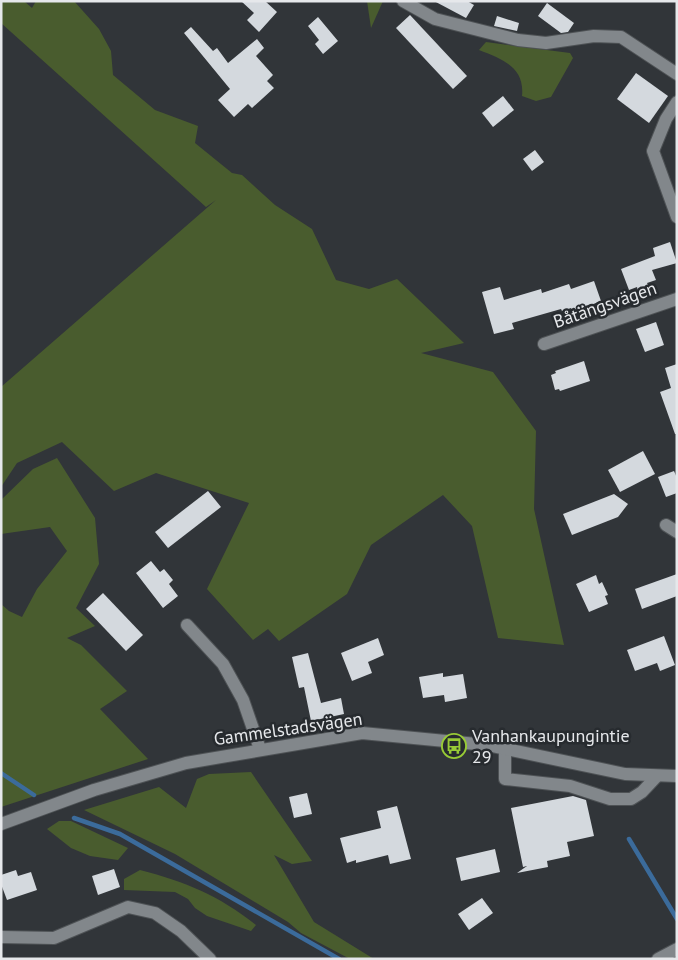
<svg xmlns="http://www.w3.org/2000/svg" width="678" height="960" viewBox="0 0 678 960" font-family="'PT Sans',sans-serif">
  <style>
    .green { fill: #495c2e }
    .lines { fill: none; stroke-linecap: round; stroke-linejoin: round }
    .stream { stroke: #3b6b9b; stroke-width: 4.5 }
    .building { fill: #d4d9de }
    .minor-casing { stroke: #4e5255; stroke-width: 14 }
    .minor { stroke: #82878b; stroke-width: 12 }
    .labels { text-anchor: middle; stroke-width: 5; stroke-linejoin: round; paint-order: stroke }
    .street-label { font-size: 18px; fill: #e6e8eb; stroke: #272b2f }
    .poi-label { font-size: 18px; fill: #e6e8eb; stroke: #272b2f; text-anchor: start }
  </style>
  <rect width="100%" height="100%" fill="#313539"/>
  <!-- green -->
  <g class="green">
    <path d="M1,1h23l8,7 4,-7h38l25,28 12,22 2,24 42,35 43,16 -3,17 37,30 10,2 33,30 37,24 24,51 33,9 28,-10 67,64 -43,10 72,19 43,59 -2,78 30,136 -66,-7 -26,-112 -29,-31 -72,50 -24,49 -68,47 -11,-12 -15,11 -46,-51 42,-86 -93,-30 -42,18 -52,-49 -45,21 -16,24v-100l215,-187 -10,7 -205,-184z"/>
    <path d="M367,1h16l-12,27z"/>
    <path d="M486,42l84,11 3,5 -22,39 -15,4 -14,-5c3,-29 -20,-37 -43,-46z"/>
    <path d="M57,458l38,60 4,46 -23,44 19,18 -28,12 14,7 46,46 -27,18 48,50 -147,48v-203l8,7 13,6 15,-28 30,-38 -17,-24 -49,7v-34l32,-31z"/>
    <path d="M251,772l61,89 -20,3 -18,-9 40,67 60,37h-24l-49,-26 -13,-11 -113,-68 -91,-44 75,-23 27,21 11,-29 12,-5z"/>
    <path d="M59,821h12l57,27 -10,12 -28,-4 -19,-8 -24,-19z"/>
    <path d="M140,870c46,12 78,25 116,55l-5,6 -44,-15 -12,-8 -7,-9 -13,-7 -51,-2v-11z"/>
  </g>
  <g class="lines">
    <!-- stream -->
    <g class="stream">
      <path d="M1,773l33,22"/>
      <path d="M74,818l46,16 219,125"/>
      <path d="M629,839l48,80"/>
    </g>
  </g>
  <!-- building -->
  <g class="building">
    <path d="M241,1h24l12,11 -18,20 -12,-12 7,-7z"/>
    <path d="M434,1h33l7,4 -8,13z"/>
    <path d="M547,3l27,20 -6,9 -7,1 -23,-17z"/>
    <path d="M410,15l57,61 -14,13 -57,-61z"/>
    <path d="M497,16l22,7 -2,8 -23,-5z"/>
    <path d="M318,17l20,24 -15,13 -8,-10 4,-4 -11,-14z"/>
    <path d="M191,27l22,24 4,-3 11,15 29,-24 7,9 -8,8 17,19 -6,6 7,7 -22,20 -4,-4 -14,13 -16,-17 12,-11 -46,-56z"/>
    <path d="M636,73l32,23 -19,27 -32,-24z"/>
    <path d="M503,96l11,14 -21,17 -11,-14z"/>
    <path d="M535,150l9,12 -12,9 -9,-12z"/>
    <path d="M670,242l7,21 -25,7 4,10 -9,3 2,4 -11,4 -1,-4 -8,3 -8,-21 34,-13 -2,-8z"/>
    <path d="M594,281l7,20 -28,11 -2,-4 -9,3 -1,-2 -49,14 2,6 -20,5 -12,-42 18,-5 4,13 37,-11 1,4 27,-9 2,5z"/>
    <path d="M656,322l8,23 -19,7 -9,-23z"/>
    <path d="M584,361l6,20 -30,10 -1,-2 -4,1 -4,-15 5,-2 -1,-2z"/>
    <path d="M677,364v70h-2l-15,-42 11,-4 -6,-20z"/>
    <path d="M643,451l12,23 -35,18 -12,-22z"/>
    <path d="M674,471l3,7v15l-11,4 -8,-20z"/>
    <path d="M208,491l13,16 -53,41 -13,-16z"/>
    <path d="M614,494l14,10 -10,13 -46,18 -9,-21z"/>
    <path d="M151,561l9,11 4,-3 9,11 -4,4 9,12 -15,12 -27,-35z"/>
    <path d="M677,574v22l-35,13 -7,-20z"/>
    <path d="M596,575l3,9 3,-2 6,13 -3,1 3,8 -19,8 -13,-28z"/>
    <path d="M103,593l40,42 -17,16 -40,-42z"/>
    <path d="M664,636l11,29 -15,6 -3,-8 -22,8 -8,-21z"/>
    <path d="M378,638l6,17 -16,7 4,11 -20,8 -11,-28z"/>
    <path d="M308,653l13,50 20,-5 3,16 -33,7 -7,-34 -5,1 -7,-31z"/>
    <path d="M443,673v4l20,-3 4,24 -22,4 -1,-7 -21,3 -4,-21z"/>
    <path d="M307,793l5,21 -18,4 -5,-21z"/>
    <path d="M573,796l13,4 8,36 -27,6 3,14 -23,5 1,6 -31,6 10,-7 -4,1 -12,-59z"/>
    <path d="M397,806l14,53 -21,5 -2,-9 -32,8v-3l-9,3 -7,-25 41,-10 -4,-17z"/>
    <path d="M495,849l5,23 -39,9 -5,-23z"/>
    <path d="M114,869l6,18 -22,8 -6,-19z"/>
    <path d="M16,870l2,6 13,-4 6,18 -30,10 -6,-16v-9z"/>
    <path d="M482,898l11,15 -24,17 -11,-16z"/>
  </g>
  <g class="lines">
    <defs>
      <g id="minor">
        <path d="M403,1l32,18 83,21 28,3 48,-7 27,1 56,37"/>
        <path d="M677,102l-11,17 -13,32 24,66"/>
        <path d="M544,344l133,-45"/>
        <path d="M666,525l11,7"/>
        <path d="M187,625l36,39 20,36 17,49"/>
        <path d="M505,748v31l65,7 40,13h21l11,-7 15,-16"/>
        <path d="M1,824l93,-34 92,-27 176,-30 125,12 138,29 52,2"/>
        <path d="M1,937l53,1 74,-31 27,6 26,18 29,28"/>
        <path d="M658,959l19,-10"/>
      </g>
    </defs>
    <!-- minor casing -->
    <use href="#minor" class="minor-casing"/>
    <!-- minor -->
    <use href="#minor" class="minor"/>
  </g>
  <!-- icons -->
  <defs>
    <symbol id="bus-ring" viewBox="-11 -11 22 22"><circle r="9.5" fill="#272b2f" stroke="#98cb36" stroke-width="1.5"/><path d="M-5-6H5V4H4V6H2V4H-2V6H-4V4H-5ZM-3.5-4V0h7V-4ZM-3.5 1.2v1.5H-2V1.2ZM2 1.2v1.5H3.5V1.2Z" fill="#98cb36"/></symbol>
  </defs>
  <g fill-rule="evenodd">
    <use href="#bus-ring" x="440" y="732" width="28" height="28"/>
  </g>
  <g class="labels">
    <!-- street labels -->
    <g class="street-label">
      <text transform="translate(605 305) rotate(-19)" y="6">Båtängsvägen</text>
      <text transform="translate(288 729) rotate(-8)" y="6">Gammelstadsvägen</text>
    </g>
    <!-- poi labels -->
    <g class="poi-label">
      <text x="472" y="742">Vanhankaupungintie<tspan x="472" dy="21">29</tspan></text>
    </g>
  </g>
  <!-- border -->
  <rect width="678" height="960" fill="none" stroke="#e6e8eb" stroke-width="5"/>
</svg>
